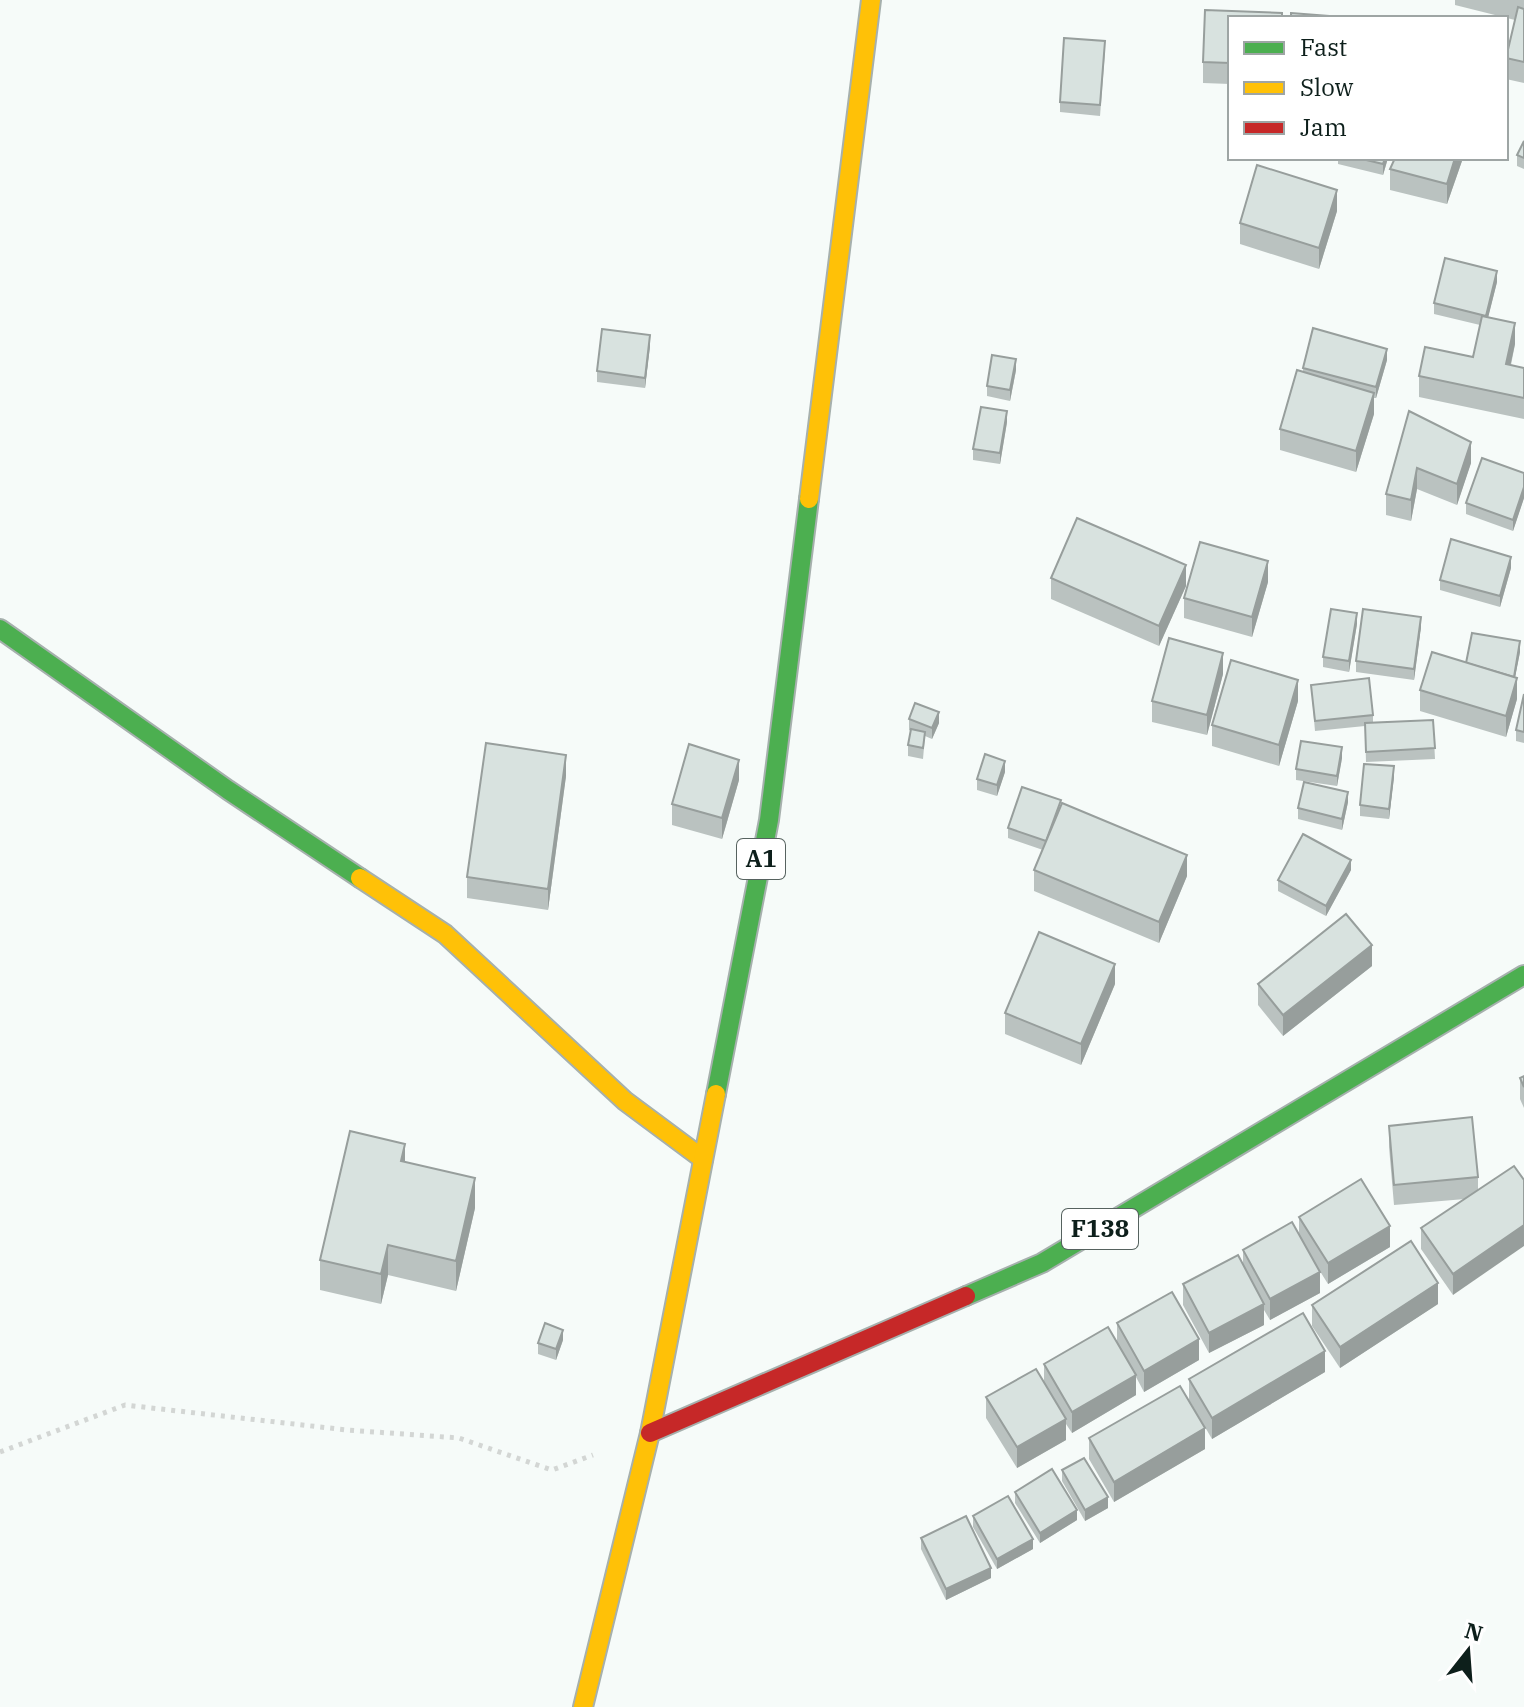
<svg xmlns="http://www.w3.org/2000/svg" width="1524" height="1707" viewBox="0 0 1524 1707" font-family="'IBM Plex Serif',serif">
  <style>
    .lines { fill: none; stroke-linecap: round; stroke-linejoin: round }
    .fast-casing { stroke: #a6b0ad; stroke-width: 22 }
    .slow-casing { stroke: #a6b0ad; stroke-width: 22 }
    .jam-casing { stroke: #a6b0ad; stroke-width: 22 }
    .path { stroke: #d3d6d4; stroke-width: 5; stroke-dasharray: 4 6; stroke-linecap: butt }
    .fast { stroke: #4caf50; stroke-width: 18 }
    .slow { stroke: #ffc107; stroke-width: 18 }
    .jam { stroke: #c62828; stroke-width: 18 }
    .wall { fill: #bac2c0 }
    .shaded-wall { fill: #979e9c }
    .building { fill: #d8e2df; stroke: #979e9c; stroke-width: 2 }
    .labels { text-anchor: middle; stroke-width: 6; stroke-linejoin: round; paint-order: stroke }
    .shield { fill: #fff; stroke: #56625f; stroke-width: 2 }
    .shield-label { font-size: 24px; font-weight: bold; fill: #0d1f1b }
  </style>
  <rect width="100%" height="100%" fill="#f6fbf9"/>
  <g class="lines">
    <defs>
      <g id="fast">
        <path d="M0,629l228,161 132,88"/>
        <path d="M716,1094l53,-274 40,-321"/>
        <path d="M966,1296l76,-33 482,-288"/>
      </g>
      <g id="slow">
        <path d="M809,499l62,-499"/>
        <path d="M360,878l85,56 180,167 78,58"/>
        <path d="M583,1707l67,-274 66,-339"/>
      </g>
      <path id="jam" d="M650,1433l316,-137"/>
    </defs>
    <!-- fast casing -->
    <use href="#fast" class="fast-casing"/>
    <!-- slow casing -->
    <use href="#slow" class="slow-casing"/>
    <!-- jam casing -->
    <use href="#jam" class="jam-casing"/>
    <!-- path -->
    <path class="path" d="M0,1452l125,-47 222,25 112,8 93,32 41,-15"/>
    <!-- fast -->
    <use href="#fast" class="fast"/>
    <!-- slow -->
    <use href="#slow" class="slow"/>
    <!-- jam -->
    <use href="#jam" class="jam"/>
  </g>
  <!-- wall -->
  <g class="wall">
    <path d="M1455,0h69v83l-18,-4v-21l9,-38 -60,-15z"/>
    <path d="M1230,18v66l-27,-1v-21z"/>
    <path d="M1105,52l-5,64 -40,-4v-10z"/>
    <path d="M1524,141v28l-7,-3v-11z"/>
    <path d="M1319,158h69l-5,17 -45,-11v-3z"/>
    <path d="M1395,158h68l-16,46 -57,-14v-21z"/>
    <path d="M1337,211l-18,58 -79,-25v-21z"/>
    <path d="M1497,282l-9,35 27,27 -4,21 13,3v51l-105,-22v-21l54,-19 7,-32 -46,-11v-11z"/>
    <path d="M650,346l-5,42 -48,-6v-11z"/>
    <path d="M1387,360l-11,38h-2v16l-18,58 -76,-22v-21l23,-57v-4z"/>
    <path d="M1016,370l-6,31 -23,-5v-10z"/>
    <path d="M1409,411l62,52 -14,42 -40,-16 -6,32 -25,-6v-21z"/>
    <path d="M1007,422l-7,42 -27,-4v-11z"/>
    <path d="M1524,473v25l-11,33 -47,-17v-11z"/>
    <path d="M1511,568l-11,39 -60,-17v-10z"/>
    <path d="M1051,578l135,8 -27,60 -108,-47z"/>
    <path d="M1268,582l-16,55 -68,-19v-20z"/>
    <path d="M1357,624l-8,48 -26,-5v-10z"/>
    <path d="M1421,627l-7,53 -58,-8v-11z"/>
    <path d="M1520,652l-5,25 2,22 -11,38 -86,-26v-21l46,-27z"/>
    <path d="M1223,674l-16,61 -55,-13v-21z"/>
    <path d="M1311,685l62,30v8l60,-3 2,39 -69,3 -1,-36 -50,5z"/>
    <path d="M1524,694v49l-8,-2v-11z"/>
    <path d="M1298,701l-19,65 -67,-20v-21z"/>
    <path d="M909,719l30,4 -7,16 -7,-3 -2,23 -15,-3v-11l3,-14 -2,-1z"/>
    <path d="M1342,758l-5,28 -41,-6v-11z"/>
    <path d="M1005,772l-8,24 -20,-6v-11z"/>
    <path d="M566,776l-18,134 -81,-12v-21z"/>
    <path d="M1394,777l-5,42 -29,-3v-11z"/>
    <path d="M739,780l-17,59 -50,-14v-21z"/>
    <path d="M1348,802l-6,28 -44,-11v-11z"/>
    <path d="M1061,806l126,70 -28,67 -125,-52v-21l9,-20 -35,-12v-10z"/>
    <path d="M1351,870l-25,46 -48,-25v-11z"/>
    <path d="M1372,966l-89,70 -25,-31v-21z"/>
    <path d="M1115,984l-34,81 -76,-31v-21z"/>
    <path d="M1524,1076v32l-4,-9v-21z"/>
    <path d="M1389,1126l89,51v13l-25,105 -32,-46v-21l44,-29 -71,6 -5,-58z"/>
    <path d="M405,1162l70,46 -19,83 -68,-16 -7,29 -61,-14v-30z"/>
    <path d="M1299,1217l91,30 -62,37 -10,-16 2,25 -50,27 -6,-10v15l-55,28 -26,-48v-21l60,-21v-13l56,-15z"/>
    <path d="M1438,1304l-98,64 -28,-42v-21z"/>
    <path d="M1117,1323l82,37 -55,32 -8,-15v18l-64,38 -6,-9v16l-49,28 -31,-50v-21l58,-15v-18l73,-22z"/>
    <path d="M563,1340l-7,20 -18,-6v-11z"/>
    <path d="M1325,1372l-113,67 -23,-39v-21z"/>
    <path d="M1089,1438l116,11 -91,53 -25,-43z"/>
    <path d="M1062,1470l46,38 -23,13 -23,-40z"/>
    <path d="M1015,1492l62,28 -37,23 -25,-40z"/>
    <path d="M973,1516l60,33 -36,20 -24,-42z"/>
    <path d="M921,1538l70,40 -45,22 -25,-51z"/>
  </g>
  <!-- shaded-wall -->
  <g class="shaded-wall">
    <path d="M1385,158h3l-5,17v-11z"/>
    <path d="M1455,158h8l-16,46v-20z"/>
    <path d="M1337,190v21l-18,58v-21z"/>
    <path d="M1497,271v11l-11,44v-10z"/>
    <path d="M1515,323v21l-9,41v-21z"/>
    <path d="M650,335v11l-5,42v-10z"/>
    <path d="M1387,349v11l-11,38v-11z"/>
    <path d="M1016,359v11l-6,31v-11z"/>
    <path d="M1374,393v21l-18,58v-21z"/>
    <path d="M1007,411v11l-7,42v-11z"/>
    <path d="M1471,442v21l-14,42v-21z"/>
    <path d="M1417,468v21l-6,32v-21z"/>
    <path d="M1524,487v11l-11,33v-11z"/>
    <path d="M1511,557v11l-11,39v-11z"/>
    <path d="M1268,561v21l-16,55v-20z"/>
    <path d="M1186,565v21l-27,60v-20z"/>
    <path d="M1357,613v11l-8,48v-11z"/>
    <path d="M1421,617v10l-7,53v-11z"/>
    <path d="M1520,641v11l-7,36v-10z"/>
    <path d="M1223,653v21l-16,61v-20z"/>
    <path d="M1517,678v21l-11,38v-21z"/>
    <path d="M1298,680v21l-19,65v-21z"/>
    <path d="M939,712v11l-7,16v-11z"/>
    <path d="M1342,747v11l-5,28v-10z"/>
    <path d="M566,755v21l-18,134v-21z"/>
    <path d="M739,760v20l-17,59v-21z"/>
    <path d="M1005,761v11l-8,24v-11z"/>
    <path d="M1394,766v11l-5,42v-10z"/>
    <path d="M1348,792v10l-6,28v-11z"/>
    <path d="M1187,855v21l-28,67v-21z"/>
    <path d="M1351,860v10l-25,46v-10z"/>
    <path d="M1372,945v21l-89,70v-21z"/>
    <path d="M1115,964v20l-34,81v-21z"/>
    <path d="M405,1144v30l-4,-13z"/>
    <path d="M475,1178v30l-19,83v-30z"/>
    <path d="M1524,1225v21l-71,49v-21z"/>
    <path d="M1390,1226v21l-62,37v-21z"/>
    <path d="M388,1245v30l-7,29v-30z"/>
    <path d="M1320,1272v21l-50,27v-21z"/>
    <path d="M1438,1283v21l-98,64v-21z"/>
    <path d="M1264,1304v21l-55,28v-20z"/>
    <path d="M563,1330v10l-7,20v-11z"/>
    <path d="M1199,1339v21l-55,32v-21z"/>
    <path d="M1325,1351v21l-113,67v-21z"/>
    <path d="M1136,1375v20l-64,38v-21z"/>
    <path d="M1066,1419v21l-49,28v-21z"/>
    <path d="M1205,1428v21l-91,53v-20z"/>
    <path d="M1108,1497v11l-23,13v-11z"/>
    <path d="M1077,1510v10l-37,23v-10z"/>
    <path d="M1033,1539v10l-36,20v-10z"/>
    <path d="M991,1568v10l-45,22v-11z"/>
  </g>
  <!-- building -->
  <g class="building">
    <path d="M1518,7l6,2v53l-18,-4z"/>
    <path d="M1205,10l77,3v5h-52v45l-27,-1z"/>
    <path d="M1291,13l64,5h-64z"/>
    <path d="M1064,38l41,3 -5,64 -40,-3z"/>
    <path d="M1524,141v17l-7,-3z"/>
    <path d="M1358,158h27l-2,6z"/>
    <path d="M1395,158h60l-8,26 -57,-15z"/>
    <path d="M1257,165l80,25 -18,58 -79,-25z"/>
    <path d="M1445,258l52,13 -11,45 -52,-13z"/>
    <path d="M1482,316l33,7 -9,41 18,4v30l-105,-22 6,-29 48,10z"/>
    <path d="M1313,328l74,21 -11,38 -73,-19z"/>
    <path d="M602,329l48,6 -5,43 -48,-7z"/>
    <path d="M992,355l24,4 -6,31 -23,-4z"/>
    <path d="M1297,370l77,23 -18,58 -76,-22z"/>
    <path d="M981,407l26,4 -7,42 -27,-4z"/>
    <path d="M1409,411l62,31 -14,42 -40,-16 -6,32 -25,-6z"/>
    <path d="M1482,458l42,15v14l-11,33 -47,-17z"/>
    <path d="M1077,518l109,47 -27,61 -108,-48z"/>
    <path d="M1451,539l60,18 -11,39 -60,-16z"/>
    <path d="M1200,542l68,19 -16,56 -68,-19z"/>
    <path d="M1331,609l26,4 -8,48 -26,-4z"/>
    <path d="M1363,609l58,8 -7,52 -58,-8z"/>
    <path d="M1472,633l48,8 -6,36 -48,-14z"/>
    <path d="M1169,638l54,15 -16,62 -55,-14z"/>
    <path d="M1432,652l85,26 -11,38 -86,-26z"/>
    <path d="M1231,660l67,20 -19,65 -67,-20z"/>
    <path d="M1369,678l4,37 -58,6 -4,-36z"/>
    <path d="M1524,694v38l-8,-2z"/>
    <path d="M915,703l24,9 -7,16 -23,-9z"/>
    <path d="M1433,720l2,28 -69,4 -1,-29z"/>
    <path d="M911,729l14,3 -2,16 -15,-3z"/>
    <path d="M1301,741l41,6 -5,29 -41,-7z"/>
    <path d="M486,743l80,12 -18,134 -81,-12z"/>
    <path d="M689,744l50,16 -17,58 -50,-14z"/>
    <path d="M985,754l20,7 -8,24 -20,-6z"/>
    <path d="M1364,764l30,2 -5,43 -29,-4z"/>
    <path d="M1304,782l44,10 -6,27 -44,-11z"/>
    <path d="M1022,787l39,13 -15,41 -38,-13z"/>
    <path d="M1062,803l125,52 -28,67 -125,-52z"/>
    <path d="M1303,834l48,26 -25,46 -48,-26z"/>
    <path d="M1346,914l26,31 -89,70 -25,-31z"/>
    <path d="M1039,932l76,32 -34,80 -76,-31z"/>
    <path d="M1524,1076v11l-4,-9z"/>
    <path d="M1472,1117l6,60 -84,8 -5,-59z"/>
    <path d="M350,1131l55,13 -4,17 74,17 -19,83 -68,-16 -7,29 -61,-14z"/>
    <path d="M1514,1166l10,14v45l-71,49 -32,-46z"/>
    <path d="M1361,1179l29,47 -62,37 -29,-46z"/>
    <path d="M1292,1222l28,50 -50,27 -27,-49z"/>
    <path d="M1411,1241l27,42 -98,64 -28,-42z"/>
    <path d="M1238,1255l26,49 -55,29 -26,-49z"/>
    <path d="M1172,1292l27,47 -55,32 -27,-48z"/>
    <path d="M1303,1313l22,38 -113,67 -23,-39z"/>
    <path d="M545,1323l18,7 -7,19 -18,-6z"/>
    <path d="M1108,1327l28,48 -64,37 -28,-48z"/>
    <path d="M1036,1369l30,50 -49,28 -31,-50z"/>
    <path d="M1180,1386l25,42 -91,54 -25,-44z"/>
    <path d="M1084,1458l24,39 -23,13 -23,-40z"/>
    <path d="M1052,1469l25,41 -37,23 -25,-41z"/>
    <path d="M1008,1496l25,43 -36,20 -24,-43z"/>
    <path d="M966,1516l25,52 -45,21 -25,-51z"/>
  </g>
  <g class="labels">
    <!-- shield labels -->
    <g class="shield">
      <rect x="737" y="839" width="48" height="40" rx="6"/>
      <rect x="1062" y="1209" width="76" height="40" rx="6"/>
    </g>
    <g class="shield-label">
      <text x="761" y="867">A1</text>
      <text x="1100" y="1237">F138</text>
    </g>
  </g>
  <!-- legend -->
  <rect x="1228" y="16" width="280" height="144" fill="#ffffff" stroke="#9ea5a4" stroke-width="2"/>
  <rect x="1244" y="42" width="40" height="12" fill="#4caf50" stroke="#9ea5a4" stroke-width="2"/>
  <text x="1300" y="56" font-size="24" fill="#0d1f1b">Fast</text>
  <rect x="1244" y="82" width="40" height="12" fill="#ffc107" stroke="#9ea5a4" stroke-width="2"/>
  <text x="1300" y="96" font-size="24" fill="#0d1f1b">Slow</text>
  <rect x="1244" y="122" width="40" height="12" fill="#c62828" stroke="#9ea5a4" stroke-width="2"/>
  <text x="1300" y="136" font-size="24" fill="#0d1f1b">Jam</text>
  <!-- north arrow -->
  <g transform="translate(1468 1651) rotate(17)" stroke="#ffffff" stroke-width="6" paint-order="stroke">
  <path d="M0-6L14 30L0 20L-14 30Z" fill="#0d1f1b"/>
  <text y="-12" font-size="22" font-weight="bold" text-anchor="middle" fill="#0d1f1b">N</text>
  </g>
</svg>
